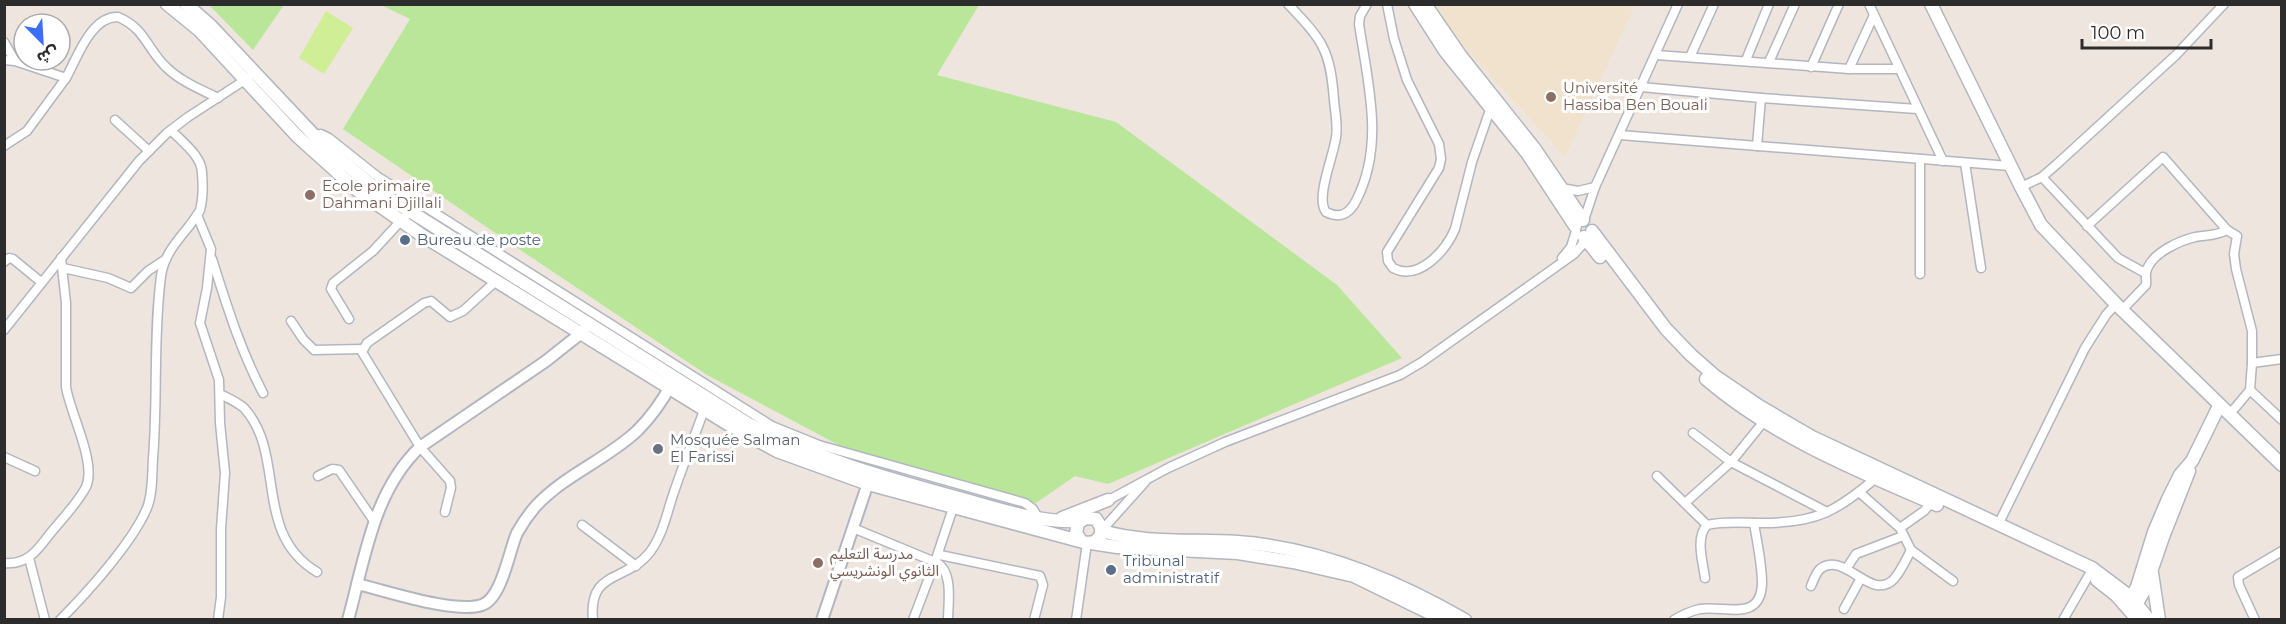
<svg xmlns="http://www.w3.org/2000/svg" width="2286" height="624" viewBox="0 0 2286 624" font-family="Montserrat,'Noto Sans Arabic',sans-serif">
  <style>
    .education { fill: #f0e2cd }
    .green { fill: #b9e699 }
    .pitch { fill: #cfee95 }
    .lines { fill: none; stroke-linecap: round; stroke-linejoin: round }
    .minor-casing { stroke: #b2b6c0; stroke-width: 11 }
    .tertiary-casing { stroke: #b2b6c0; stroke-width: 14 }
    .secondary-casing { stroke: #b2b6c0; stroke-width: 15 }
    .minor { stroke: #fff; stroke-width: 8 }
    .tertiary { stroke: #fff; stroke-width: 10 }
    .secondary { stroke: #fff; stroke-width: 12 }
    .education-dot { fill: #8d6e63; stroke: #fff; stroke-width: 2 }
    .service-dot { fill: #5c6f8a; stroke: #fff; stroke-width: 2 }
    .worship-dot { fill: #6b7280; stroke: #fff; stroke-width: 2 }
    .labels { text-anchor: middle; stroke-width: 6; stroke-linejoin: round; paint-order: stroke }
    .education-label { font-size: 15px; fill: #785e54; stroke: #fff; text-anchor: start }
    .service-label { font-size: 15px; fill: #4e5e75; stroke: #fff; text-anchor: start }
    .worship-label { font-size: 15px; fill: #5b616d; stroke: #fff; text-anchor: start }
  </style>
  <rect width="100%" height="100%" fill="#eee6de"/>
  <!-- education -->
  <path class="education" d="M1434,5h201l-70,152 -110,-120z"/>
  <!-- green -->
  <g class="green">
    <path d="M209,5h75l-31,45z"/>
    <path d="M381,5h598l-42,70 179,47 221,163 65,73 -294,126 -33,-8 -39,27 -188,-53 -141,-75 -197,-132 -167,-114 67,-110z"/>
  </g>
  <!-- pitch -->
  <path class="pitch" d="M326,11l27,17 -29,46 -25,-16z"/>
  <g class="lines">
    <defs>
      <g id="minor">
        <path d="M1288,4c35,37 42,45 46,96 1,12 4,25 2,37 -2,18 -21,61 -10,75 14,7 23,2 30,-11 29,-56 12,-117 3,-177l1,-8 7,-12"/>
        <path d="M1387,4l7,35 13,41 32,64 2,15 -2,9 -52,84 1,9 5,7c26,14 53,-18 62,-39l17,-67 20,-58"/>
        <path d="M1869,4l74,157"/>
        <path d="M4,42l11,19"/>
        <path d="M1656,55l193,14h50"/>
        <path d="M1690,57l24,-53"/>
        <path d="M4,60l11,1 51,17c11,-20 25,-62 52,-61 27,11 29,32 48,50 14,14 34,22 52,31"/>
        <path d="M1746,60l23,-56"/>
        <path d="M1769,62l26,-58"/>
        <path d="M1811,67l28,-63"/>
        <path d="M1849,69l25,-54"/>
        <path d="M1641,87l120,11 156,11"/>
        <path d="M115,120l34,31"/>
        <path d="M313,135l8,-1 8,4 49,39 394,249 47,19 206,58 8,6 6,10"/>
        <path d="M1620,135l390,31"/>
        <path d="M4,146l23,-15 39,-53"/>
        <path d="M1757,146l4,-48"/>
        <path d="M1920,160v114"/>
        <path d="M1965,163l16,105"/>
        <path d="M2042,177l76,81 27,15"/>
        <path d="M2021,187l21,-10 15,-13 119,-109 48,-51"/>
        <path d="M1561,188l17,3 17,-4"/>
        <path d="M197,215l14,34 -4,39 -7,35 19,57 1,43 5,50 -4,56v68l-3,23"/>
        <path d="M1584,220l11,-33 83,-183"/>
        <path d="M2087,226l76,-69 64,73 10,6 -3,18 2,15 16,62v32l-2,27 -21,25"/>
        <path d="M1562,258l9,-11 5,-16"/>
        <path d="M212,259c15,47 28,90 51,134"/>
        <path d="M4,262l5,-4 4,1 28,23"/>
        <path d="M63,268l45,10 23,10 17,-17 18,-12"/>
        <path d="M2122,310l24,-25c1,-6 -2,-12 2,-18 7,-15 31,-26 47,-30 11,-2 21,-1 32,-7"/>
        <path d="M349,319l-18,-30 2,-6 40,-32 36,-39"/>
        <path d="M291,321l12,18 11,11 48,-1"/>
        <path d="M4,330l135,-169 28,-28 21,-16 60,-39"/>
        <path d="M2252,363l30,-4"/>
        <path d="M2250,390l32,30"/>
        <path d="M220,394c8,4 17,8 24,14 43,47 8,125 73,164"/>
        <path d="M1693,433l38,29 96,50"/>
        <path d="M4,457l31,14"/>
        <path d="M318,476l14,-7 7,1 35,51"/>
        <path d="M1657,476l50,49"/>
        <path d="M1859,492l41,36 11,22 42,31"/>
        <path d="M1105,502l63,-34 57,-26 175,-67 22,-13 152,-108 8,-9 2,-8"/>
        <path d="M1685,503l46,-41 34,-42"/>
        <path d="M445,512l6,-24 -1,-7 -30,-34 -58,-95 5,-9 57,-40 7,-2 19,16 13,-6 33,-30"/>
        <path d="M582,525l54,41"/>
        <path d="M1998,525l87,-177 21,-33 10,-11"/>
        <path d="M853,528l82,34 -22,58"/>
        <path d="M1900,528l24,-17 7,-8"/>
        <path d="M1102,530l43,-48"/>
        <path d="M940,555l100,21 3,9 -9,35"/>
        <path d="M29,558l16,62"/>
        <path d="M4,563c23,2 33,-12 45,-28 12,-15 28,-31 37,-48 11,-24 -16,-74 -20,-100v-84l-5,-45"/>
        <path d="M1846,569l10,-15 47,-18"/>
        <path d="M1705,578c-2,-16 -10,-40 2,-53 18,-4 37,-2 56,-2 54,0 74,-12 114,-46"/>
        <path d="M1811,586c2,-5 5,-13 9,-17 25,-19 51,34 74,10 7,-8 12,-19 17,-29"/>
        <path d="M1844,609l17,-31"/>
        <path d="M60,620c26,-26 73,-78 87,-112 6,-15 5,-34 6,-50 5,-60 0,-121 8,-182 3,-21 16,-35 29,-51 3,-5 8,-10 10,-15 3,-11 3,-25 2,-37 0,-17 -20,-31 -31,-43"/>
        <path d="M593,620c-5,-51 33,-37 57,-68 13,-17 17,-40 24,-60 9,-27 20,-54 30,-82"/>
        <path d="M948,620c0,-17 6,-50 -13,-58l18,-54"/>
        <path d="M1076,620l11,-77"/>
        <path d="M1674,620c8,-5 17,-9 26,-11 24,-4 61,14 62,-26 0,-19 -5,-41 -8,-60"/>
        <path d="M2063,620l26,-45"/>
        <path d="M2255,620l-16,-35 -1,-8 44,-26"/>
      </g>
      <g id="tertiary">
        <path d="M357,584c30,7 97,30 125,21 20,-7 27,-54 35,-72 5,-9 12,-19 18,-26 29,-32 71,-47 102,-76 14,-14 26,-31 35,-48"/>
        <path d="M348,620c17,-62 25,-128 72,-173l126,-86 34,-27 6,-7"/>
        <path d="M822,620l48,-143"/>
      </g>
      <g id="secondary">
        <path d="M167,4l32,26 98,106 60,54 63,44 311,192 46,25 91,33 219,59 8,-1 6,-7v-8l-5,-8 -10,-1 -8,5 -2,10 5,8"/>
        <path d="M186,4l25,22 114,121 56,46 366,230c67,35 139,55 212,75 40,11 79,25 121,23"/>
        <path d="M1415,4l30,47 82,102 48,73"/>
        <path d="M1425,4l35,51 74,93 49,72"/>
        <path d="M1931,4l90,183 20,38 75,79 166,161"/>
        <path d="M1592,231l74,98 25,26 24,21 44,30 53,31 280,131 40,30 17,22"/>
        <path d="M1584,237l16,20"/>
        <path d="M1706,379c66,57 152,92 231,126"/>
        <path d="M1062,518l46,-18"/>
        <path d="M1102,531c44,13 91,8 136,11 80,6 158,38 227,78"/>
        <path d="M1091,543l26,4 121,6 55,9 61,14 90,44"/>
        <path d="M2152,573l7,47"/>
        <path d="M2097,580l19,15 22,25"/>
        <path d="M2128,603l9,-16 17,-55 14,-33 12,-24 12,-14 27,-55"/>
        <path d="M2136,605l9,-16 18,-52 26,-66"/>
      </g>
    </defs>
    <!-- minor casing -->
    <use href="#minor" class="minor-casing"/>
    <!-- tertiary casing -->
    <use href="#tertiary" class="tertiary-casing"/>
    <!-- secondary casing -->
    <use href="#secondary" class="secondary-casing"/>
    <!-- minor -->
    <use href="#minor" class="minor"/>
    <!-- tertiary -->
    <use href="#tertiary" class="tertiary"/>
    <!-- secondary -->
    <use href="#secondary" class="secondary"/>
  </g>
  <!-- markers -->
  <g class="education-dot">
    <circle cx="1551" cy="97" r="6"/>
    <circle cx="310" cy="195" r="6"/>
    <circle cx="818" cy="563" r="6"/>
  </g>
  <g class="service-dot">
    <circle cx="405" cy="240" r="6"/>
    <circle cx="1111" cy="570" r="6"/>
  </g>
  <circle class="worship-dot" cx="658" cy="449" r="6"/>
  <g class="labels">
    <!-- education labels -->
    <g class="education-label">
      <text x="1563" y="93">Université<tspan x="1563" dy="17">Hassiba Ben Bouali</tspan></text>
      <text x="322" y="191">Ecole primaire<tspan x="322" dy="17">Dahmani Djillali</tspan></text>
      <text x="830" y="559">مدرسة التعليم<tspan x="830" dy="17">الثانوي الونشريسي</tspan></text>
    </g>
    <!-- service labels -->
    <g class="service-label">
      <text x="417" y="245">Bureau de poste</text>
      <text x="1123" y="566">Tribunal<tspan x="1123" dy="17">administratif</tspan></text>
    </g>
    <!-- worship labels -->
    <g class="worship-label">
      <text x="670" y="445">Mosquée Salman<tspan x="670" dy="17">El Farissi</tspan></text>
    </g>
  </g>
  <!-- border -->
  <rect width="2286" height="624" fill="none" stroke="#2c2c2c" stroke-width="12"/>
  <!-- north arrow -->
  <g transform="translate(42 42) rotate(156)"><circle r="28" fill="#ffffff" stroke="#ababab" stroke-width="1.5"/>
  <path d="M0-4.5L10 22L0 15L-10 22Z" fill="#3a6eff"/>
  <text y="-9" font-size="16" font-weight="bold" text-anchor="middle" fill="#2c2c2c">ش</text>
  </g>
  <!-- scale -->
  <path d="M2082 39v9h129v-9" fill="none" stroke="#2c2c2c" stroke-width="3"/>
  <text x="2091" y="39" font-size="18" fill="#2c2c2c" stroke="#ffffff" stroke-width="4.5" paint-order="stroke">100 m</text>
</svg>
